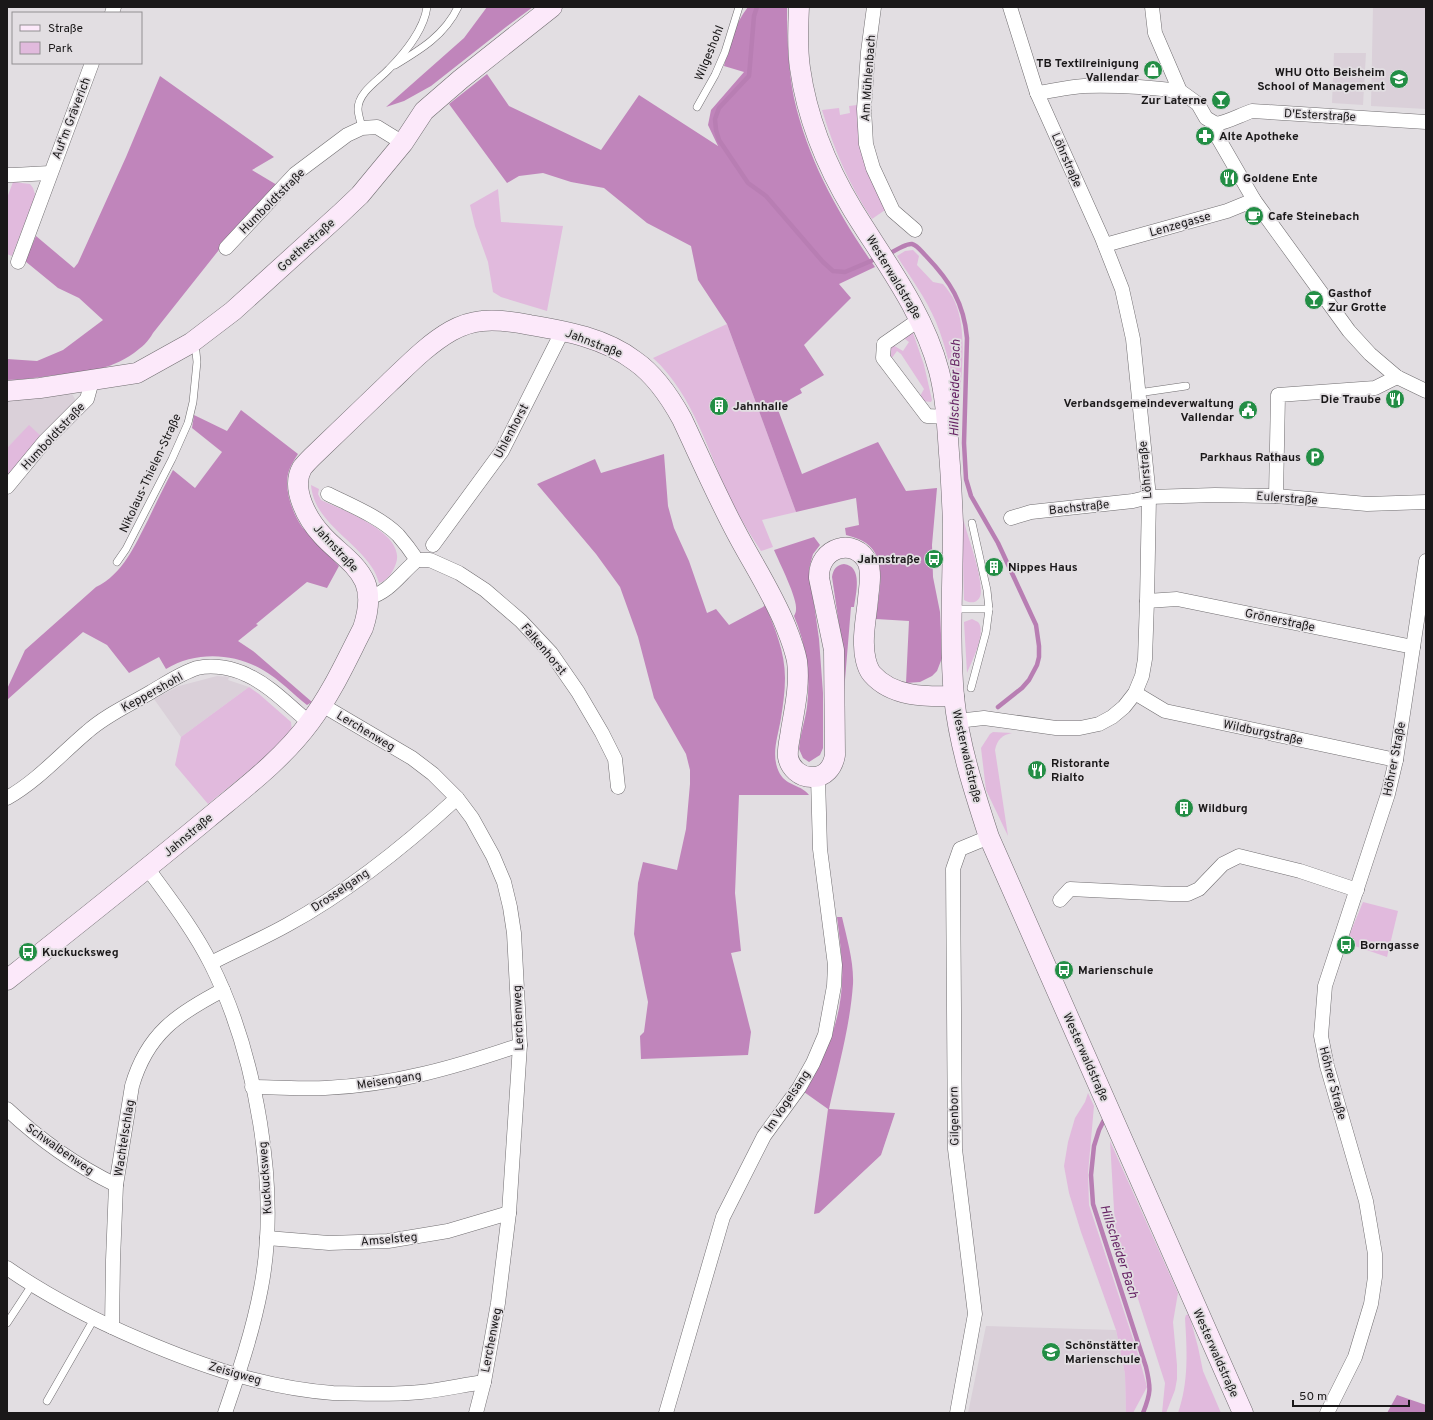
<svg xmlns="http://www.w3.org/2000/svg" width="1433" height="1420" viewBox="0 0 1433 1420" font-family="Overpass,sans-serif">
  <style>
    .built { fill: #dad0d9 }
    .green { fill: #e1badd }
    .forest { fill: #c085bb }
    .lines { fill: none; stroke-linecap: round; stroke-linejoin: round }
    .stream { stroke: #b87eb3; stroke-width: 4.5 }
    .lane-casing { stroke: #706d70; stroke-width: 8 }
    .street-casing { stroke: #706d70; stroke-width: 15 }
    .secondary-casing { stroke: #706d70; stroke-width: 21 }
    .lane { stroke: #fff; stroke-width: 7 }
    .street { stroke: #fff; stroke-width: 14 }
    .secondary { stroke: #fce9fa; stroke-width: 20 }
    .labels { text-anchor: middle; stroke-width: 3.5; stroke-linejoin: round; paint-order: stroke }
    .street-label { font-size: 12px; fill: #1a1819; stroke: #e2dee2 }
    .poi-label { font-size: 12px; font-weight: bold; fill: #1a1819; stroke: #e2dee2; text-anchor: start }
    .water-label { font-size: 13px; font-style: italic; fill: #631e61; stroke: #e2dee2 }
  </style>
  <rect width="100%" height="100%" fill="#e2dee2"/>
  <!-- built -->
  <g class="built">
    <path d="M1373,7h53v102l-55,-3z"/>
    <path d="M1334,53h32l-3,52 -31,-2z"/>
    <path d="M66,393l6,1 3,5 -1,6 -32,32 -13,-11 -22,22v-48z"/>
    <path d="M217,676l12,1 -1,3 21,7 -68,50 -27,-38 25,-13z"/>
    <path d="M986,1326l130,4 9,44 1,39h-158z"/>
  </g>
  <!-- green -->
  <g class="green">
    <path d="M857,105l13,66 15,39 -13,9c-23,-34 -38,-70 -50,-109l17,-2 1,7 10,-2 -1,-7z"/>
    <path d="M13,182l17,2 3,4 2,6 -1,5 -22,57 -5,-2v-56z"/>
    <path d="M498,189l3,33 62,4 -16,85 -46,-14 -8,-5 -5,-30 -13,-36 -5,-21z"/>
    <path d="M913,250l6,6 -2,9 16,17 10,2c5,6 9,11 12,18 13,30 6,74 4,106 -6,-29 -12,-59 -23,-86 -10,-24 -26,-45 -39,-66l8,-5z"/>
    <path d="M727,324l69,188 -34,8 11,27 -12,4c-10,-15 -20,-31 -28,-47 -25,-49 -38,-108 -80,-146z"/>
    <path d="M912,330l12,35 8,35 -1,2 -8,-1 -4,-3 5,-9 -23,-35 -4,-3 -6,8 -2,-2 2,-13 12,7 6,-9 -8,-6z"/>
    <path d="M29,425l13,12 -35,41v-30z"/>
    <path d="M311,485l8,4 -1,5 3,6c21,10 89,34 74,66 -3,7 -8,15 -16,17 -2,-6 -4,-12 -8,-17 -19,-28 -57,-45 -60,-81z"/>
    <path d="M963,518c6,24 17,49 18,73 0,11 -9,14 -17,9l-2,-79z"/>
    <path d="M972,619l6,3c9,10 -6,39 -11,51l-3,-51z"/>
    <path d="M249,687l10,7 32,28 1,9 -30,29 -54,44 -33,-39 6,-28z"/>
    <path d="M993,732l19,1c-10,2 -15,7 -17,17l13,86 -22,-46 -5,-42 9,-14z"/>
    <path d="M1363,902l35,9 -11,46 -41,-14z"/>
    <path d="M1088,1093l6,13 -6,67 1,32 50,152 8,30 -14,26h-7l-1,-39 -9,-44 -35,-98 -12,-39 -5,-27 4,-24 7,-24 10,-16z"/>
    <path d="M1110,1141l68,152 -5,29 4,43v14l-2,11 -9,23h-4l3,-30 -50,-156z"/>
    <path d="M1189,1314l9,33 5,24 18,42h-43c11,-31 9,-63 7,-95l1,-3z"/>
  </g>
  <!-- forest -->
  <g class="forest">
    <path d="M487,7h46l-27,20 -75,59 -27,15 -18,6 78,-69z"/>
    <path d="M748,7h39c0,30 1,61 7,91 14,63 45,117 81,169l-36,17 12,14 -47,47 20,30 -24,14 2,4 -25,14 25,67 76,-32 28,49 31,-3 -5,57 1,32 7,35 2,46 -5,13 -5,5 -12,6 -14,1 3,-62 -33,-2c2,-23 13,-60 -10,-76 -6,-4 -13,-6 -20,-8l-1,-7 14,-3 -3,-27 -60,14 -69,-188 -29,-44 -7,-34 -44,-23 -43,-35 -33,-6 -28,-9 -24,3 -12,7 -58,-79 38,-30 22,32 92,44 38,-55 79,51 -10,-21 3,-15 33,-38 -20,-6c5,-22 10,-41 24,-59z"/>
    <path d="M160,76l114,81 -22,13 25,15 -51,56 -73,92c-5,9 -11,14 -19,20 -26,18 -48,19 -78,22 -17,2 -33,5 -49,5v-21l30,2 26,-11 40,-30 -24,-22 -21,-10 -33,-27 11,-25 38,32 4,-5 48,-106z"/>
    <path d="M241,410l57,44c-3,5 -6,9 -8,14 -8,18 2,44 12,59l37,39 -12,22 -20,-6 -51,42 2,1 -20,16 15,10 59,51 -5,3c-14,-11 -28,-26 -44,-35 -29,-17 -67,-19 -97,-1l-7,-12 -30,16 -22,-28 -24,-13 -76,68v-11l18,-39 71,-63c27,-13 39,-42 52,-67 8,-17 16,-33 25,-50l22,18 27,-36 -30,-24 2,-13 33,16z"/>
    <path d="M664,454l4,52 6,22 15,33 18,52 9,-4 13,16 34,-18 2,-2c10,23 20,47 20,73 0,13 -2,27 -4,40 -3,19 -11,38 -1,56 7,12 22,11 29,21h-70l-4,98 6,58 -10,2 20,79 -3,23 -107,4 -1,-23 4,-4 4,-30 -14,-68 4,-51 5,-21 34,8 9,-41 4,-45v-14l-4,-16 -32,-56 -16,-61 -18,-50 -24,-33 -59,-70 58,-25 6,14z"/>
    <path d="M814,537l6,8 -7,9 -4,15 10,70 4,54v55l-3,7 -11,7 -6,-4 -4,-9c1,-14 6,-28 8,-42 4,-31 -1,-63 -13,-91 1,-2 2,-4 2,-6 2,-11 -17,-48 -22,-60z"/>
    <path d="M844,564c19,2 12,30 10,43h-3l-7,85 -3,-54 -9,-61c1,-7 4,-12 12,-13z"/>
    <path d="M837,917h5c5,22 12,45 11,67 -3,43 -15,84 -24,125l66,4 -14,42 -62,58 -5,1 14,-105 -24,-17c24,-41 40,-77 38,-126 -1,-17 -3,-33 -5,-49z"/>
    <path d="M1397,1395l29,10v8h-39z"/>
  </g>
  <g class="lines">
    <!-- stream -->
    <g class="stream">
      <path d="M757,7l-3,9 -5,60 -30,32 -4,11 1,11 3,10 29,43 18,13 57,66 10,9 12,1 33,-14"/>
      <path d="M887,255c5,-3 20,-12 25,-11 5,1 10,8 14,12 24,25 38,47 41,82l-3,105 2,36 5,17 27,47 38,82 3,21v11l-2,8 -8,15 -7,8 -24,19"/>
      <path d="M1106,1116l-7,14 -5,16 -3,29 2,29 53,163c5,21 5,26 -3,46"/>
    </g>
    <defs>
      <g id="lane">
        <path d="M395,65c25,-15 50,-30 63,-58"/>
        <path d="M697,107l18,-32 10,-23 14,-45"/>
        <path d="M362,128c-1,-6 -4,-13 -4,-19 0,-17 21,-29 31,-40 16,-16 35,-40 38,-62"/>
        <path d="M1138,393l48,-7"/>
        <path d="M117,562l9,-13 46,-90 16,-36 5,-21 4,-40 -1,-10 -5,-9"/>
        <path d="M953,609h36"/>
        <path d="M971,688l15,-56 3,-23 -2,-19 -15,-67"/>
        <path d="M7,1323l25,-38"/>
        <path d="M47,1401l47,-82"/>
      </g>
      <g id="street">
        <path d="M874,7l-6,45 -4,57 2,35 7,24 20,43 22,19"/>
        <path d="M1152,7l3,26 25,58 18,13 8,14 10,6 1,12 37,64 95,131 21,23 27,23 29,14"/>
        <path d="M112,13l2,-6"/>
        <path d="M1037,93c16,-2 31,-6 47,-7 32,-1 64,1 96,5"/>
        <path d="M1216,124c12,-2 24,-9 36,-13l174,11"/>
        <path d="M7,175h6l37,-2"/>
        <path d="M1105,245l122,-34 27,-11"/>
        <path d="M226,248l69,-74 52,-39 15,-7 15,-1 26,16"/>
        <path d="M18,262l74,-199"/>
        <path d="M920,319l-36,25 -1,14 44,58 20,1"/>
        <path d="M7,487l38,-46 42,-42 5,-18"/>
        <path d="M328,494c22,11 52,23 70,41 7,8 13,16 19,25 -17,14 -27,32 -49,38"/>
        <path d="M1276,496l2,-101 97,-7 22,-11"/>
        <path d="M1011,518l20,-6 102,-11 16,-4 66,-2 61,1 91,8 59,-2"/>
        <path d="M433,545l69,-94 61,-121"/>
        <path d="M417,560h13l29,13 26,17 36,31 30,32 27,39 24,41 13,26 3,28"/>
        <path d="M1147,601l30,-2 236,48"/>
        <path d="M1135,693l30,18 231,49"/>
        <path d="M322,705l90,53 21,16 24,24 15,20 21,38 11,26 6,25 4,26 6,112 -11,168 -11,90 -14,79 -8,31"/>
        <path d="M957,721l27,-3 72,10h24l19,-4 13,-7 12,-10 11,-14 7,-17 3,-17 2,-58 2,-104 -16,-158 -11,-50 -20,-51 -65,-145 -27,-86"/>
        <path d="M7,798c30,-17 53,-43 80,-66 19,-17 42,-27 64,-40 14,-8 30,-19 46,-24 16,-4 36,0 50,7 24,11 43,32 63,48"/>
        <path d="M148,869c22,30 46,61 63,95 45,90 69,225 50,324 -8,43 -22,84 -36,125"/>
        <path d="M1060,900l10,-11 101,5h17l11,-5 24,-25 16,-8 61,15 57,19"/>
        <path d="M211,963c25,-13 51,-24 76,-38 62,-34 118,-79 170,-127"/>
        <path d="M252,1087c25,0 49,2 73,1 69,-3 131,-21 195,-43"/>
        <path d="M7,1109c32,30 70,57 109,76"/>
        <path d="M267,1238l62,5 59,-2 60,-10 61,-18"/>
        <path d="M7,1268c42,29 87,52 134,72 61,26 124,48 192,53 29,1 59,2 88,-1 21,-2 42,-7 63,-10"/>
        <path d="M112,1327l1,-67 3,-75 16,-99c15,-52 45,-72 91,-96"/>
        <path d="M666,1413l57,-196 41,-81 35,-48 14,-25 12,-28 9,-49 1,-21 -15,-116 -2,-72"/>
        <path d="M957,1413l18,-99 -20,-165 -2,-280 7,-20 29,-12"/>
        <path d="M1327,1413l28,-56 16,-53 4,-27v-23l-9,-53 -39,-135 -6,-30 4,-50 63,-192 8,-34 30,-199"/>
      </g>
      <g id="secondary">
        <path d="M799,7c-1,20 -2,41 1,61 7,50 27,99 53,142 32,52 70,101 86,161 7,27 8,54 10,82 2,23 3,47 4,70 0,58 -4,116 1,174 5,48 20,94 35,140l254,576"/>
        <path d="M7,391l33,-3 97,-15 54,-30 42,-32 107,-97 20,-19 43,-52 21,-32 37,-32 91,-72"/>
        <path d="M7,980c67,-53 134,-106 200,-161 36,-30 75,-59 103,-97 22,-29 37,-63 53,-94 5,-15 8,-31 2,-46 -9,-20 -29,-31 -43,-47 -14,-15 -32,-46 -20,-67 3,-4 7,-8 10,-11 26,-25 51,-49 77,-74 19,-18 39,-39 62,-52 9,-5 21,-9 31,-10 16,-2 33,1 48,4 36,6 75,13 105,36 20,14 35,36 47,58 17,36 33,73 52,109 17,33 38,64 52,99 4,10 9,23 11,34 3,23 -2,46 -6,69 -1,9 -4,18 -3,27 2,11 12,20 23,20 14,1 22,-10 24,-22l-1,-105 -15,-72c-1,-31 36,-42 49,-15 4,11 1,25 0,36 -1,14 -5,32 -4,46 0,8 2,22 8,29 20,23 54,23 82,22"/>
      </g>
    </defs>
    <!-- lane casing -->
    <use href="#lane" class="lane-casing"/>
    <!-- street casing -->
    <use href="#street" class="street-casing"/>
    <!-- secondary casing -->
    <use href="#secondary" class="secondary-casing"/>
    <!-- lane -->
    <use href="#lane" class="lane"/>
    <!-- street -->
    <use href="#street" class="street"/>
    <!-- secondary -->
    <use href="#secondary" class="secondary"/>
  </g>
  <!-- icons -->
  <defs>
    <symbol id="shop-disc" viewBox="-11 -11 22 22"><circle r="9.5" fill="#238e45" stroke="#e2dee2"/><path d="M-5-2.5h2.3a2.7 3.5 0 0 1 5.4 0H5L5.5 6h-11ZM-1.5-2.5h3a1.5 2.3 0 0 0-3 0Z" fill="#fff"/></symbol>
    <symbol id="university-disc" viewBox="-11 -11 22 22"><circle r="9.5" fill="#238e45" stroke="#e2dee2"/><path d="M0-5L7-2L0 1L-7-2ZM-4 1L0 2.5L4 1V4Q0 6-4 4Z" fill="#fff"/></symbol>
    <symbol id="bar-disc" viewBox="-11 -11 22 22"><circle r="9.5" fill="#238e45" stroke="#e2dee2"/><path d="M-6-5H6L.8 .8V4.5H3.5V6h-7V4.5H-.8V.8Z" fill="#fff"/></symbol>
    <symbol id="pharmacy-disc" viewBox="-11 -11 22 22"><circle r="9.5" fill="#238e45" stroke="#e2dee2"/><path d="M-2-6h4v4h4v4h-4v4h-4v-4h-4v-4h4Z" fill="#fff"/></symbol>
    <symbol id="restaurant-disc" viewBox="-11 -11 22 22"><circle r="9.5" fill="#238e45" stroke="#e2dee2"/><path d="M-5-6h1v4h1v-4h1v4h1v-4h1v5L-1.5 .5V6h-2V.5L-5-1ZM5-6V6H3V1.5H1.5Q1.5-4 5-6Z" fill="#fff"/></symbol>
    <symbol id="cafe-disc" viewBox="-11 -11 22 22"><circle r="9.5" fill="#238e45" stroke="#e2dee2"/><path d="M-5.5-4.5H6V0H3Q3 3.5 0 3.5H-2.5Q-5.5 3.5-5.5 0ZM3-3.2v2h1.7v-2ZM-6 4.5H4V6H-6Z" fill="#fff"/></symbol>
    <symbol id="building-disc" viewBox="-11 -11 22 22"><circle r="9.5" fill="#238e45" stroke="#e2dee2"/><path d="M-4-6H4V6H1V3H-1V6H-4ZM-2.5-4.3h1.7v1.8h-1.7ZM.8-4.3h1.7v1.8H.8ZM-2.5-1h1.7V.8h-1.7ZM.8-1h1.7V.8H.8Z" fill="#fff"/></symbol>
    <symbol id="civic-disc" viewBox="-11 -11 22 22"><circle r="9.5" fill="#238e45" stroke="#e2dee2"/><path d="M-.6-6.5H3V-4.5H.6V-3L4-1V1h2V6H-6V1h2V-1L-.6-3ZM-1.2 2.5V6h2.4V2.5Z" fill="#fff"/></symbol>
    <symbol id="parking-disc" viewBox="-11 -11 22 22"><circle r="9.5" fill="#238e45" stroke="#e2dee2"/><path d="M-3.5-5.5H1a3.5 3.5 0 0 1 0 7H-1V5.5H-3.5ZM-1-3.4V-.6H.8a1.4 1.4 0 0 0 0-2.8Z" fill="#fff"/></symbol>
    <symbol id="bus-disc" viewBox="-11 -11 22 22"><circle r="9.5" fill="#238e45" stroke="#e2dee2"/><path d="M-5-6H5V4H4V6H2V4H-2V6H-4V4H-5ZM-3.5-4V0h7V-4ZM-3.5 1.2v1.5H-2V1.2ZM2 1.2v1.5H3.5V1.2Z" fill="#fff"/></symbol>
    <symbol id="school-disc" viewBox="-11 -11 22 22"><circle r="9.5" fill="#238e45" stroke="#e2dee2"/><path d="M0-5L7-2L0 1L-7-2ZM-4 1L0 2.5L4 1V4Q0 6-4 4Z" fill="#fff"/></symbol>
  </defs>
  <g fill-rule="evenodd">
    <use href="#shop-disc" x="1142" y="59" width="22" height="22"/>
    <use href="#university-disc" x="1388" y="68" width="22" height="22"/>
    <use href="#bar-disc" x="1210" y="89" width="22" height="22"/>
    <use href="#pharmacy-disc" x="1194" y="125" width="22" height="22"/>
    <use href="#restaurant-disc" x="1218" y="167" width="22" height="22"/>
    <use href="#cafe-disc" x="1243" y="205" width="22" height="22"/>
    <use href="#bar-disc" x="1303" y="289" width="22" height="22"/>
    <use href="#restaurant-disc" x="1384" y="388" width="22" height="22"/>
    <use href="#building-disc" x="708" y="395" width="22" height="22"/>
    <use href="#civic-disc" x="1237" y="399" width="22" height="22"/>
    <use href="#parking-disc" x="1304" y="446" width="22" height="22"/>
    <use href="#bus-disc" x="923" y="548" width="22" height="22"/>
    <use href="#building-disc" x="983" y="556" width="22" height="22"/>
    <use href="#restaurant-disc" x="1026" y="759" width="22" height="22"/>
    <use href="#building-disc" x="1173" y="797" width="22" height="22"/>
    <use href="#bus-disc" x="1335" y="934" width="22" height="22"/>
    <use href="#bus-disc" x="17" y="941" width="22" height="22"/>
    <use href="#bus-disc" x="1053" y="959" width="22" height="22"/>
    <use href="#school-disc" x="1040" y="1341" width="22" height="22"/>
  </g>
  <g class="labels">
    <!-- street labels -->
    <g class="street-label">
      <text transform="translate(709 53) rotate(-68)" y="4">Wilgeshohl</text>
      <text transform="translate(868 78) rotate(-86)" y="4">Am Mühlenbach</text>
      <text transform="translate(1320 115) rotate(3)" y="4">D'Esterstraße</text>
      <text transform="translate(71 118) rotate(-69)" y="4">Auf'm Gräverich</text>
      <text transform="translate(1067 160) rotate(66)" y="4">Löhrstraße</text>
      <text transform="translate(272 201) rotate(-45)" y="4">Humboldtstraße</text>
      <text transform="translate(1180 224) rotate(-16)" y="4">Lenzegasse</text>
      <text transform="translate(306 245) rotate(-42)" y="4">Goethestraße</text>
      <text transform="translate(894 277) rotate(59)" y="4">Westerwaldstraße</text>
      <text transform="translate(594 343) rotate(21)" y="4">Jahnstraße</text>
      <text transform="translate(511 431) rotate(-62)" y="4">Uhlenhorst</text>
      <text transform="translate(53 436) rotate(-47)" y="4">Humboldtstraße</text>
      <text transform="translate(1145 470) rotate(-95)" y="4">Löhrstraße</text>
      <text transform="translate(150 473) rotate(-65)" y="4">Nikolaus-Thielen-Straße</text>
      <text transform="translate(1287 498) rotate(4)" y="4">Eulerstraße</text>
      <text transform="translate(1079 507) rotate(-6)" y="4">Bachstraße</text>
      <text transform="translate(336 548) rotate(47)" y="4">Jahnstraße</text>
      <text transform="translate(1280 620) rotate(12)" y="4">Grönerstraße</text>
      <text transform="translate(544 649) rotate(50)" y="4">Falkenhorst</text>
      <text transform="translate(152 692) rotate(-29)" y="4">Keppershohl</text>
      <text transform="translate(366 731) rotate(31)" y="4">Lerchenweg</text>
      <text transform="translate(1263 732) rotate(12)" y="4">Wildburgstraße</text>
      <text transform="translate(967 756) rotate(77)" y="4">Westerwaldstraße</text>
      <text transform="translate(1394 759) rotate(-79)" y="4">Höhrer Straße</text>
      <text transform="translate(188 835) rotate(-40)" y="4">Jahnstraße</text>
      <text transform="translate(340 890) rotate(-34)" y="4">Drosselgang</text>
      <text transform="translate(518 1018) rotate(-92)" y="4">Lerchenweg</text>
      <text transform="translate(1086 1057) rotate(66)" y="4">Westerwaldstraße</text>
      <text transform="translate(389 1080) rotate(-9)" y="4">Meisengang</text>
      <text transform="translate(1333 1083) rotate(75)" y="4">Höhrer Straße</text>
      <text transform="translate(787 1101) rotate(-56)" y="4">Im Vogelsang</text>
      <text transform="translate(954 1116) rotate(-91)" y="4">Gilgenborn</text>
      <text transform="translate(124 1138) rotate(-81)" y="4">Wachtelschlag</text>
      <text transform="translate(60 1149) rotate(35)" y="4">Schwalbenweg</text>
      <text transform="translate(265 1178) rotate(-94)" y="4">Kuckucksweg</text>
      <text transform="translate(389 1239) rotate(-5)" y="4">Amselsteg</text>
      <text transform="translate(491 1340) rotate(-79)" y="4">Lerchenweg</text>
      <text transform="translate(1216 1353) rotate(66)" y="4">Westerwaldstraße</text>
      <text transform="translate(235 1373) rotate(16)" y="4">Zeisigweg</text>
    </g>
    <!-- poi labels -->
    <g class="poi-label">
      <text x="1139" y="67" text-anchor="end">TB Textilreinigung<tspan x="1139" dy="14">Vallendar</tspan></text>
      <text x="1385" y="76" text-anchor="end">WHU Otto Beisheim<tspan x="1385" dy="14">School of Management</tspan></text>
      <text x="1207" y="104" text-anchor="end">Zur Laterne</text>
      <text x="1219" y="140">Alte Apotheke</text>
      <text x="1243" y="182">Goldene Ente</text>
      <text x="1268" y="220">Cafe Steinebach</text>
      <text x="1328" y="297">Gasthof<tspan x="1328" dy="14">Zur Grotte</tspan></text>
      <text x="1381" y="403" text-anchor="end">Die Traube</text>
      <text x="1234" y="407" text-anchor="end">Verbandsgemeindeverwaltung<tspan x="1234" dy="14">Vallendar</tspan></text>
      <text x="733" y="410">Jahnhalle</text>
      <text x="1301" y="461" text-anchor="end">Parkhaus Rathaus</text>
      <text x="920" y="563" text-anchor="end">Jahnstraße</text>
      <text x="1008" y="571">Nippes Haus</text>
      <text x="1051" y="767">Ristorante<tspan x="1051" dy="14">Rialto</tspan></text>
      <text x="1198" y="812">Wildburg</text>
      <text x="1360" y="949">Borngasse</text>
      <text x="42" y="956">Kuckucksweg</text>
      <text x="1078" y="974">Marienschule</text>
      <text x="1065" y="1349">Schönstätter<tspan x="1065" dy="14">Marienschule</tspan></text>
    </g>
    <!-- water labels -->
    <g class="water-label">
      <text transform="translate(954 388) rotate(-89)" y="5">Hillscheider Bach</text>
      <text transform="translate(1120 1251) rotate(72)" y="5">Hillscheider Bach</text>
    </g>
  </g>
  <!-- border -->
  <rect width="1433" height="1420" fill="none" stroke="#1a1819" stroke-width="16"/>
  <!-- legend -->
  <rect x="12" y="12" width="130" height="52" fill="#e2dee2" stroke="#928f92"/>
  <rect x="20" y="25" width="20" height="6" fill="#fce9fa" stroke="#928f92"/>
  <text x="48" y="32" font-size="12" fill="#1a1819">Straße</text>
  <rect x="20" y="42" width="20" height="12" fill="#e1badd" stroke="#928f92"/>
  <text x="48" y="52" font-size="12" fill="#1a1819">Park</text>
  <!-- scale -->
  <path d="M1293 1400v6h116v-6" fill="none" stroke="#1a1819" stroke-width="2"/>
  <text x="1299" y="1400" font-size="12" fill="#1a1819" stroke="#e2dee2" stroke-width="3" paint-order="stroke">50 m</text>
</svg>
